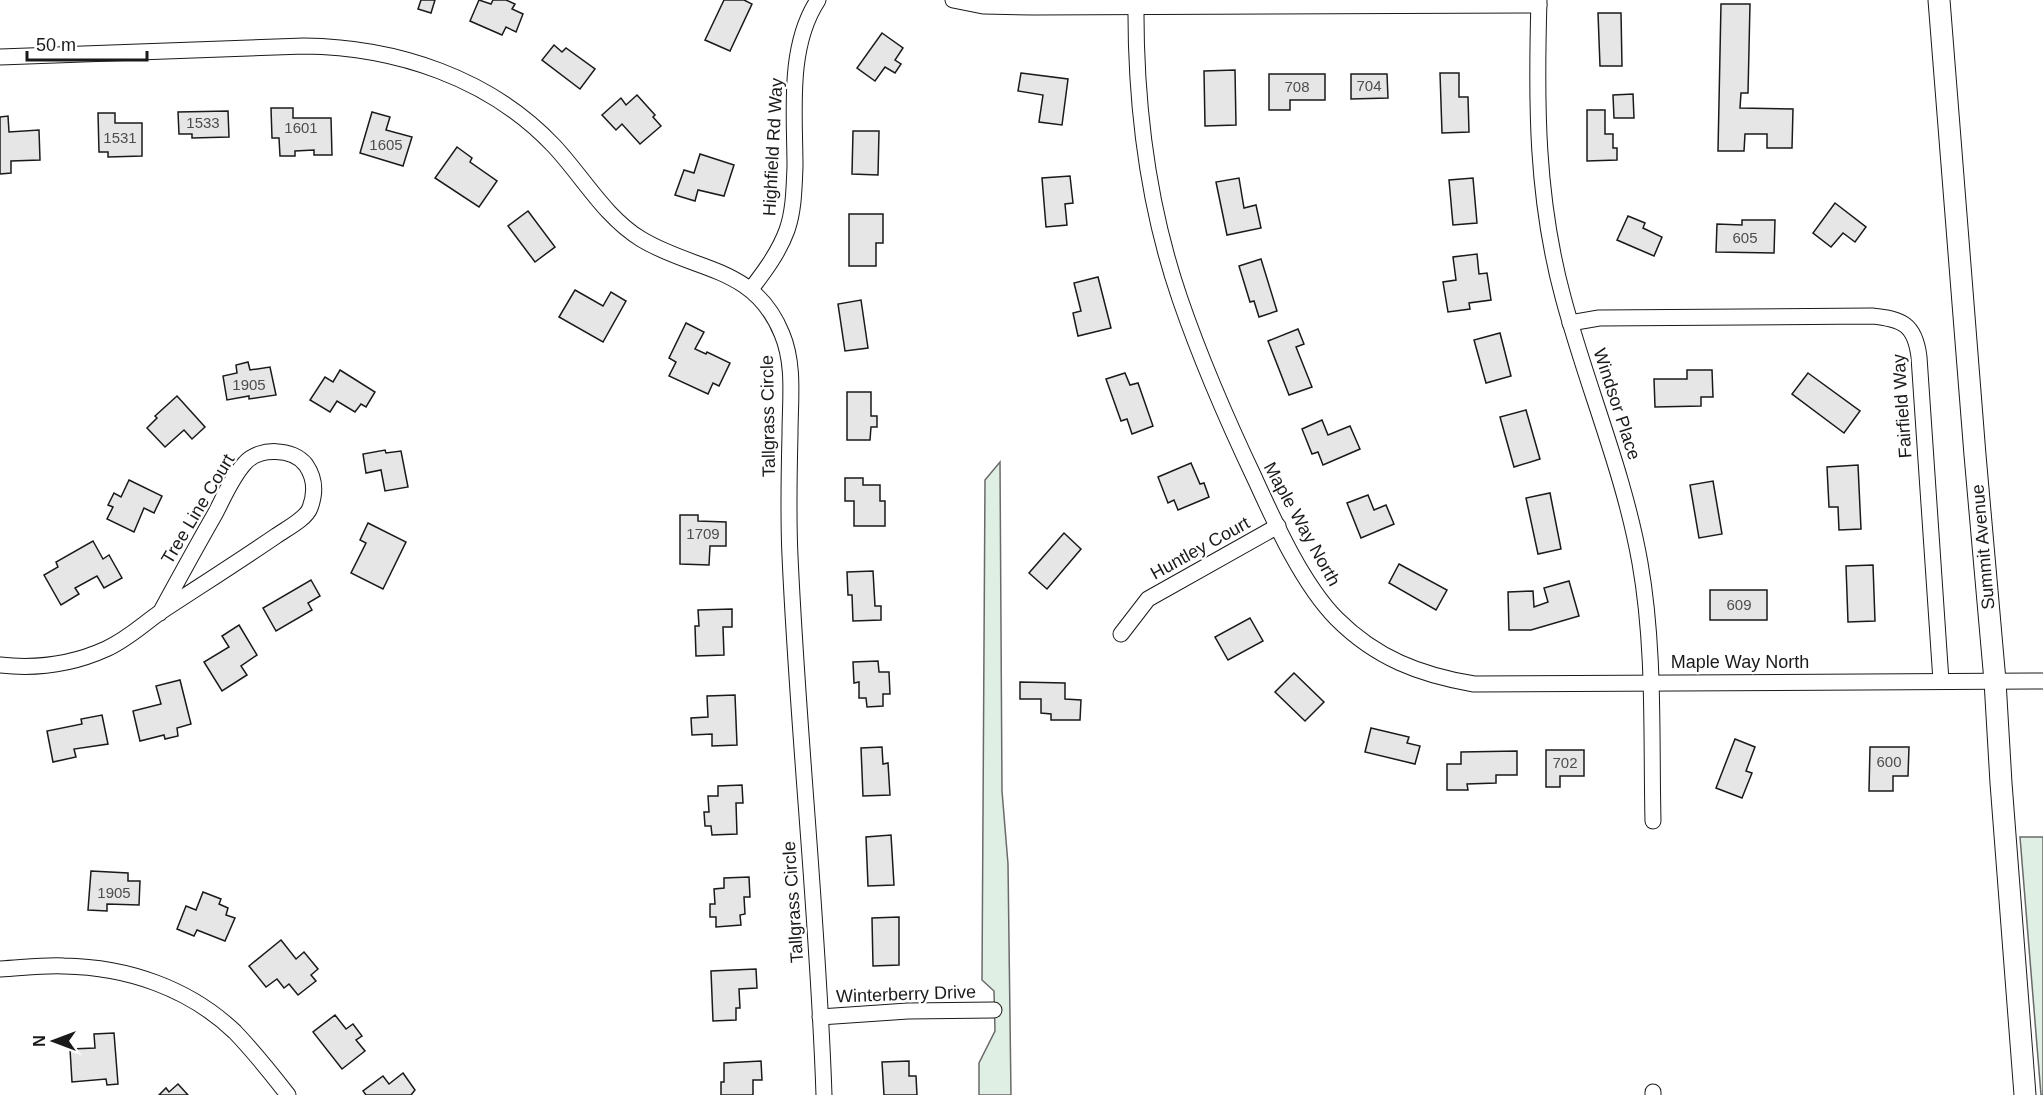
<svg xmlns="http://www.w3.org/2000/svg" width="2043" height="1095" viewBox="0 0 2043 1095" font-family="Helvetica,sans-serif">
  <style>
    .green { fill: #e0efe3; stroke: #6a6a6a; stroke-width: 1.5 }
    .building { fill: #e6e6e6; stroke: #1a1a1a; stroke-width: 1.5 }
    .lines { fill: none; stroke-linecap: round; stroke-linejoin: round }
    .street-casing { stroke: #1a1a1a; stroke-width: 17 }
    .secondary-casing { stroke: #1a1a1a; stroke-width: 23 }
    .street { stroke: #fff; stroke-width: 15 }
    .secondary { stroke: #fff; stroke-width: 21 }
    .labels { text-anchor: middle; stroke-width: 4.5; stroke-linejoin: round; paint-order: stroke }
    .number-label { font-size: 15px; fill: #4d4d4d }
    .street-label { font-size: 18px; fill: #1a1a1a; stroke: #fff }
  </style>
  <rect width="100%" height="100%" fill="#fff"/>
  <!-- green -->
  <g class="green">
    <path d="M1000,462l2,329 6,73 3,231h-32v-32l16,-32 -1,-40 -12,-11 3,-500z"/>
    <path d="M2020,837h23v258h-2z"/>
  </g>
  <!-- building -->
  <g class="building">
    <path d="M421,0h14l-4,13 -13,-4z"/>
    <path d="M479,0l12,4 2,-4h13l9,4 -3,5 11,5 -7,18 -10,-5 -4,8 -32,-14z"/>
    <path d="M724,0h20l8,4 -22,47 -25,-11z"/>
    <path d="M1721,4h29l-2,89h-7l-1,15 53,1 -1,39h-25v-14h-22l-1,17h-26z"/>
    <path d="M1598,13h23l1,53h-22z"/>
    <path d="M882,33l21,15 -8,12 6,4 -6,9 -10,-6 -10,14 -18,-13z"/>
    <path d="M554,45l8,7 4,-4 29,21 -15,20 -38,-29z"/>
    <path d="M1235,70l1,55 -31,1 -1,-55z"/>
    <path d="M1021,73l47,6 -6,46 -23,-3 4,-27 -25,-4z"/>
    <path d="M1440,73h19v24h9l1,35 -27,1z"/>
    <path d="M1269,74h56v26h-35v10h-21z"/>
    <path d="M1351,74h36l1,24 -37,1z"/>
    <path d="M1633,94l1,24h-20l-1,-23z"/>
    <path d="M637,95l18,20 -2,2 8,9 -21,18 -18,-20 -6,6 -14,-15 19,-17 5,7z"/>
    <path d="M271,108h22v10h38l1,37h-18v-5l-19,1v5h-15l-1,-18h-7z"/>
    <path d="M1587,110h18v24h8v14h4v12l-30,1z"/>
    <path d="M228,111l1,26 -37,1v-4h-13l-1,-22z"/>
    <path d="M372,112l18,5 -4,13 26,7 -9,29 -43,-13z"/>
    <path d="M98,113h17v10h27v33l-34,1v-5h-9z"/>
    <path d="M8,116l1,16 30,-2 1,30 -29,1v12l-11,1v-57z"/>
    <path d="M853,131h26l-1,44 -26,-1z"/>
    <path d="M457,147l15,11 -2,4 27,19 -18,26 -44,-29z"/>
    <path d="M700,154l34,11 -10,31 -26,-6 -3,11 -20,-6 9,-25 10,3z"/>
    <path d="M1070,176l3,27 -8,1 2,21 -21,2 -4,-49z"/>
    <path d="M1239,178l5,30 12,-3 5,23 -34,7 -11,-53z"/>
    <path d="M1473,178l4,45 -24,2 -4,-45z"/>
    <path d="M1835,203l31,24 -11,15 -12,-9 -12,14 -18,-14z"/>
    <path d="M528,211l27,36 -20,15 -27,-36z"/>
    <path d="M849,214h34v29h-7v23h-27z"/>
    <path d="M1628,216l17,7 -2,5 19,9 -8,19 -37,-16z"/>
    <path d="M1742,220h33l-1,33 -58,-1 1,-28 25,1z"/>
    <path d="M1477,254l2,20 8,-1 4,27 -22,3 1,6 -22,3 -5,-30 13,-2 -3,-23z"/>
    <path d="M1261,259l16,52 -18,6 -5,-16 -4,1 -11,-36z"/>
    <path d="M1098,277l13,51 -33,8 -5,-23 8,-2 -7,-28z"/>
    <path d="M575,290l28,16 8,-14 15,9 -23,41 -44,-25z"/>
    <path d="M861,300l7,48 -23,3 -7,-47z"/>
    <path d="M686,323l18,9 -9,17 11,5 1,-2 23,11 -11,23 -6,-3 -5,11 -39,-18 7,-14 -7,-4z"/>
    <path d="M1298,329l6,15 -8,3 16,40 -23,8 -21,-54z"/>
    <path d="M1500,333l11,43 -25,7 -12,-43z"/>
    <path d="M248,362l2,8 20,-3 6,28 -27,4v-3l-22,4 -4,-24 14,-3 -1,-8z"/>
    <path d="M340,370l35,22 -9,15 -5,-3 -6,8 -18,-11 -7,11 -20,-12 15,-23 8,5z"/>
    <path d="M1687,370h25l1,27h-12v9l-46,1 -1,-28h33z"/>
    <path d="M1125,373l5,12 8,-2 15,43 -21,8 -5,-15 -6,2 -15,-42z"/>
    <path d="M1808,373l52,38 -16,22 -52,-39z"/>
    <path d="M847,392h24v24h6v11h-6l-1,13h-23z"/>
    <path d="M177,396l28,31 -13,12 -8,-9 -19,17 -18,-19 10,-10 -2,-2z"/>
    <path d="M1526,410l14,49 -26,8 -14,-50z"/>
    <path d="M1322,420l6,15 22,-9 10,23 -37,16 -5,-13 -6,2 -10,-25z"/>
    <path d="M385,450l1,3 15,-2 7,36 -23,4 -4,-21 -15,3 -3,-19z"/>
    <path d="M1191,463l9,21 4,-1 5,14 -31,13 -4,-10 -6,3 -10,-26z"/>
    <path d="M1858,465l3,64 -22,1 -1,-23h-9l-2,-40z"/>
    <path d="M845,478h18v7h17v16h5v25h-31v-25h-9z"/>
    <path d="M129,480l33,16 -8,17 -10,-5 -10,24 -27,-13 6,-12 -5,-2 6,-12 7,4z"/>
    <path d="M1713,481l9,53 -23,4 -9,-53z"/>
    <path d="M1550,493l11,56 -23,5 -12,-56z"/>
    <path d="M1368,495l6,15 12,-5 8,19 -33,14 -14,-35z"/>
    <path d="M680,515h18v6l28,1v24h-16l-1,19 -29,-1z"/>
    <path d="M368,523l38,19 -23,47 -32,-16 15,-30 -6,-3z"/>
    <path d="M1064,533l17,16 -34,40 -18,-16z"/>
    <path d="M93,541l10,18 6,-4 13,23 -18,10 -7,-12 -22,12 4,6 -18,11 -17,-30 14,-8 -2,-5z"/>
    <path d="M1399,564l48,26 -11,20 -47,-27z"/>
    <path d="M1873,565l2,56 -27,1 -2,-56z"/>
    <path d="M873,571l2,35h6v14l-28,1 -1,-26h-4l-1,-23z"/>
    <path d="M311,580l9,16 -12,7 4,7 -36,21 -13,-23z"/>
    <path d="M1569,581l10,35 -48,14h-22l-1,-38 25,-1 1,16 14,-5 -4,-14z"/>
    <rect x="1710" y="590" width="57" height="30"/>
    <path d="M732,609v18h-9l1,28 -28,1 -1,-30h4l-1,-16z"/>
    <path d="M1250,618l13,23 -35,19 -13,-23z"/>
    <path d="M239,625l18,30 -16,11 6,9 -25,16 -18,-29 25,-15 -7,-11z"/>
    <path d="M878,661l1,11h10l1,22h-7v12l-16,1 -1,-9h-7v-16l-5,1 -1,-21z"/>
    <path d="M1294,673l30,29 -19,19 -30,-29z"/>
    <path d="M180,680l11,44 -14,4 1,8 -13,3 -1,-4 -24,6 -7,-30 28,-7 -5,-18z"/>
    <path d="M1020,682l45,1v16l16,1 -1,20h-29v-6l-10,-1v-14h-21z"/>
    <path d="M735,695l2,50 -25,1v-12l-20,1 -1,-17 17,-1 -1,-21z"/>
    <path d="M102,715l6,29 -34,5 2,8 -23,5 -6,-31 35,-7 -1,-5z"/>
    <path d="M1371,728l38,9 -2,6 13,3 -5,18 -50,-12z"/>
    <path d="M1735,739l20,8 -9,24 6,2 -10,25 -26,-10z"/>
    <path d="M882,747l1,17 5,-1 2,32 -27,1 -2,-48z"/>
    <path d="M1870,747h39l-1,29h-15v15h-24z"/>
    <path d="M1546,750h38v26h-24v11h-14z"/>
    <path d="M1517,751v24h-21v8l-29,1 1,6h-21v-26h14v-12z"/>
    <path d="M742,785l1,18h-7l1,31 -25,1 -1,-9h-6l-1,-14h5l-1,-16h10v-10z"/>
    <path d="M891,835l3,50 -26,1 -2,-49z"/>
    <path d="M91,871l37,2v8h12l-1,24 -32,-1v7l-19,-1z"/>
    <path d="M749,877l1,20h-6l1,17 -5,1 1,10 -25,2v-10h-6v-13h5l-1,-15 10,-1v-10z"/>
    <path d="M203,892l18,7 -2,5 9,4 -2,7 9,3 -10,23 -28,-11 -3,6 -17,-7 9,-23 10,4z"/>
    <path d="M899,917v48l-26,1 -1,-48z"/>
    <path d="M281,940l15,19 8,-7 14,17 -7,6 5,6 -18,14 -9,-11 -5,4 -7,-9 -11,8 -17,-21z"/>
    <path d="M756,969l1,19 -18,1 1,19h-4v12l-23,1 -2,-50z"/>
    <path d="M335,1015l11,14 7,-5 9,12 -6,4 9,11 -23,18 -29,-37z"/>
    <path d="M114,1033l4,51 -11,1 -1,-6 -34,3 -2,-33 25,-1 -1,-14z"/>
    <path d="M761,1061l1,19h-9v15h-32v-13h3v-19z"/>
    <path d="M909,1061v15h7l1,19h-33l-2,-33z"/>
    <path d="M403,1073l12,17 -4,5h-45l-3,-4 20,-15 6,8z"/>
    <path d="M178,1084l10,11h-29l7,-7 3,4z"/>
  </g>
  <g class="lines">
    <defs>
      <g id="street">
        <path d="M953,0l30,6 50,1 506,-2"/>
        <path d="M1136,0c-1,101 11,203 44,299 21,61 47,121 75,180 20,44 48,106 82,140 39,39 83,56 137,65l569,-3"/>
        <path d="M1539,0c-3,103 -3,197 24,297 24,90 61,175 77,266 15,85 11,173 13,258"/>
        <path d="M0,57l304,-11c92,1 186,32 250,100 29,31 51,71 87,93 54,33 113,26 141,95 13,31 8,67 8,100 -1,41 -2,81 0,122 8,180 28,359 34,539"/>
        <path d="M751,289c14,-18 28,-37 36,-59 7,-20 7,-42 8,-63 0,-54 -8,-120 23,-167"/>
        <path d="M1570,323l29,-5 273,-2c30,3 43,8 47,41l22,324"/>
        <path d="M1121,634l27,-35 130,-73"/>
        <path d="M0,665c36,4 73,-1 106,-16 22,-10 37,-25 56,-38 38,-25 76,-49 114,-75 10,-7 30,-17 34,-28 6,-16 5,-30 -4,-43 -13,-17 -47,-18 -61,-2 -13,14 -21,34 -30,51 -19,33 -37,66 -55,99"/>
        <path d="M0,969c21,-1 43,-4 64,-3 63,1 125,22 171,66 19,20 36,41 53,63"/>
        <path d="M820,1017l88,-6 86,-1"/>
        <path d="M1653,1092v3"/>
      </g>
      <path id="secondary" d="M1939,0l36,455 20,226 6,102 24,312"/>
    </defs>
    <!-- street casing -->
    <use href="#street" class="street-casing"/>
    <!-- secondary casing -->
    <use href="#secondary" class="secondary-casing"/>
    <!-- street -->
    <use href="#street" class="street"/>
    <!-- secondary -->
    <use href="#secondary" class="secondary"/>
  </g>
  <g class="labels">
    <!-- number labels -->
    <g class="number-label">
      <text x="1369" y="91">704</text>
      <text x="1297" y="92">708</text>
      <text x="203" y="128">1533</text>
      <text x="301" y="133">1601</text>
      <text x="120" y="143">1531</text>
      <text x="386" y="150">1605</text>
      <text x="1745" y="243">605</text>
      <text x="249" y="390">1905</text>
      <text x="703" y="539">1709</text>
      <text x="1739" y="610">609</text>
      <text x="1889" y="767">600</text>
      <text x="1565" y="768">702</text>
      <text x="114" y="898">1905</text>
    </g>
    <!-- street labels -->
    <g class="street-label">
      <text transform="translate(773 147) rotate(-87)" y="6">Highfield Rd Way</text>
      <text transform="translate(1617 404) rotate(72)" y="6">Windsor Place</text>
      <text transform="translate(1902 406) rotate(-94)" y="6">Fairfield Way</text>
      <text transform="translate(768 416) rotate(-91)" y="6">Tallgrass Circle</text>
      <text transform="translate(198 509) rotate(-59)" y="6">Tree Line Court</text>
      <text transform="translate(1302 524) rotate(61)" y="6">Maple Way North</text>
      <text transform="translate(1983 547) rotate(-95)" y="6">Summit Avenue</text>
      <text transform="translate(1200 548) rotate(-29)" y="6">Huntley Court</text>
      <text x="1740" y="668">Maple Way North</text>
      <text transform="translate(793 902) rotate(-94)" y="6">Tallgrass Circle</text>
      <text transform="translate(906 994) rotate(-2)" y="6">Winterberry Drive</text>
    </g>
  </g>
  <!-- north arrow -->
  <g transform="translate(54 1041) rotate(270)" stroke="#ffffff" stroke-width="4.5" paint-order="stroke">
  <path d="M0-4.5L10 22L0 15L-10 22Z" fill="#1a1a1a"/>
  <text y="-9" font-size="16" font-weight="bold" text-anchor="middle" fill="#1a1a1a">N</text>
  </g>
  <!-- scale -->
  <path d="M27 51v9h120v-9" fill="none" stroke="#1a1a1a" stroke-width="3"/>
  <text x="36" y="51" font-size="18" fill="#1a1a1a" stroke="#ffffff" stroke-width="4.5" paint-order="stroke">50 m</text>
</svg>
